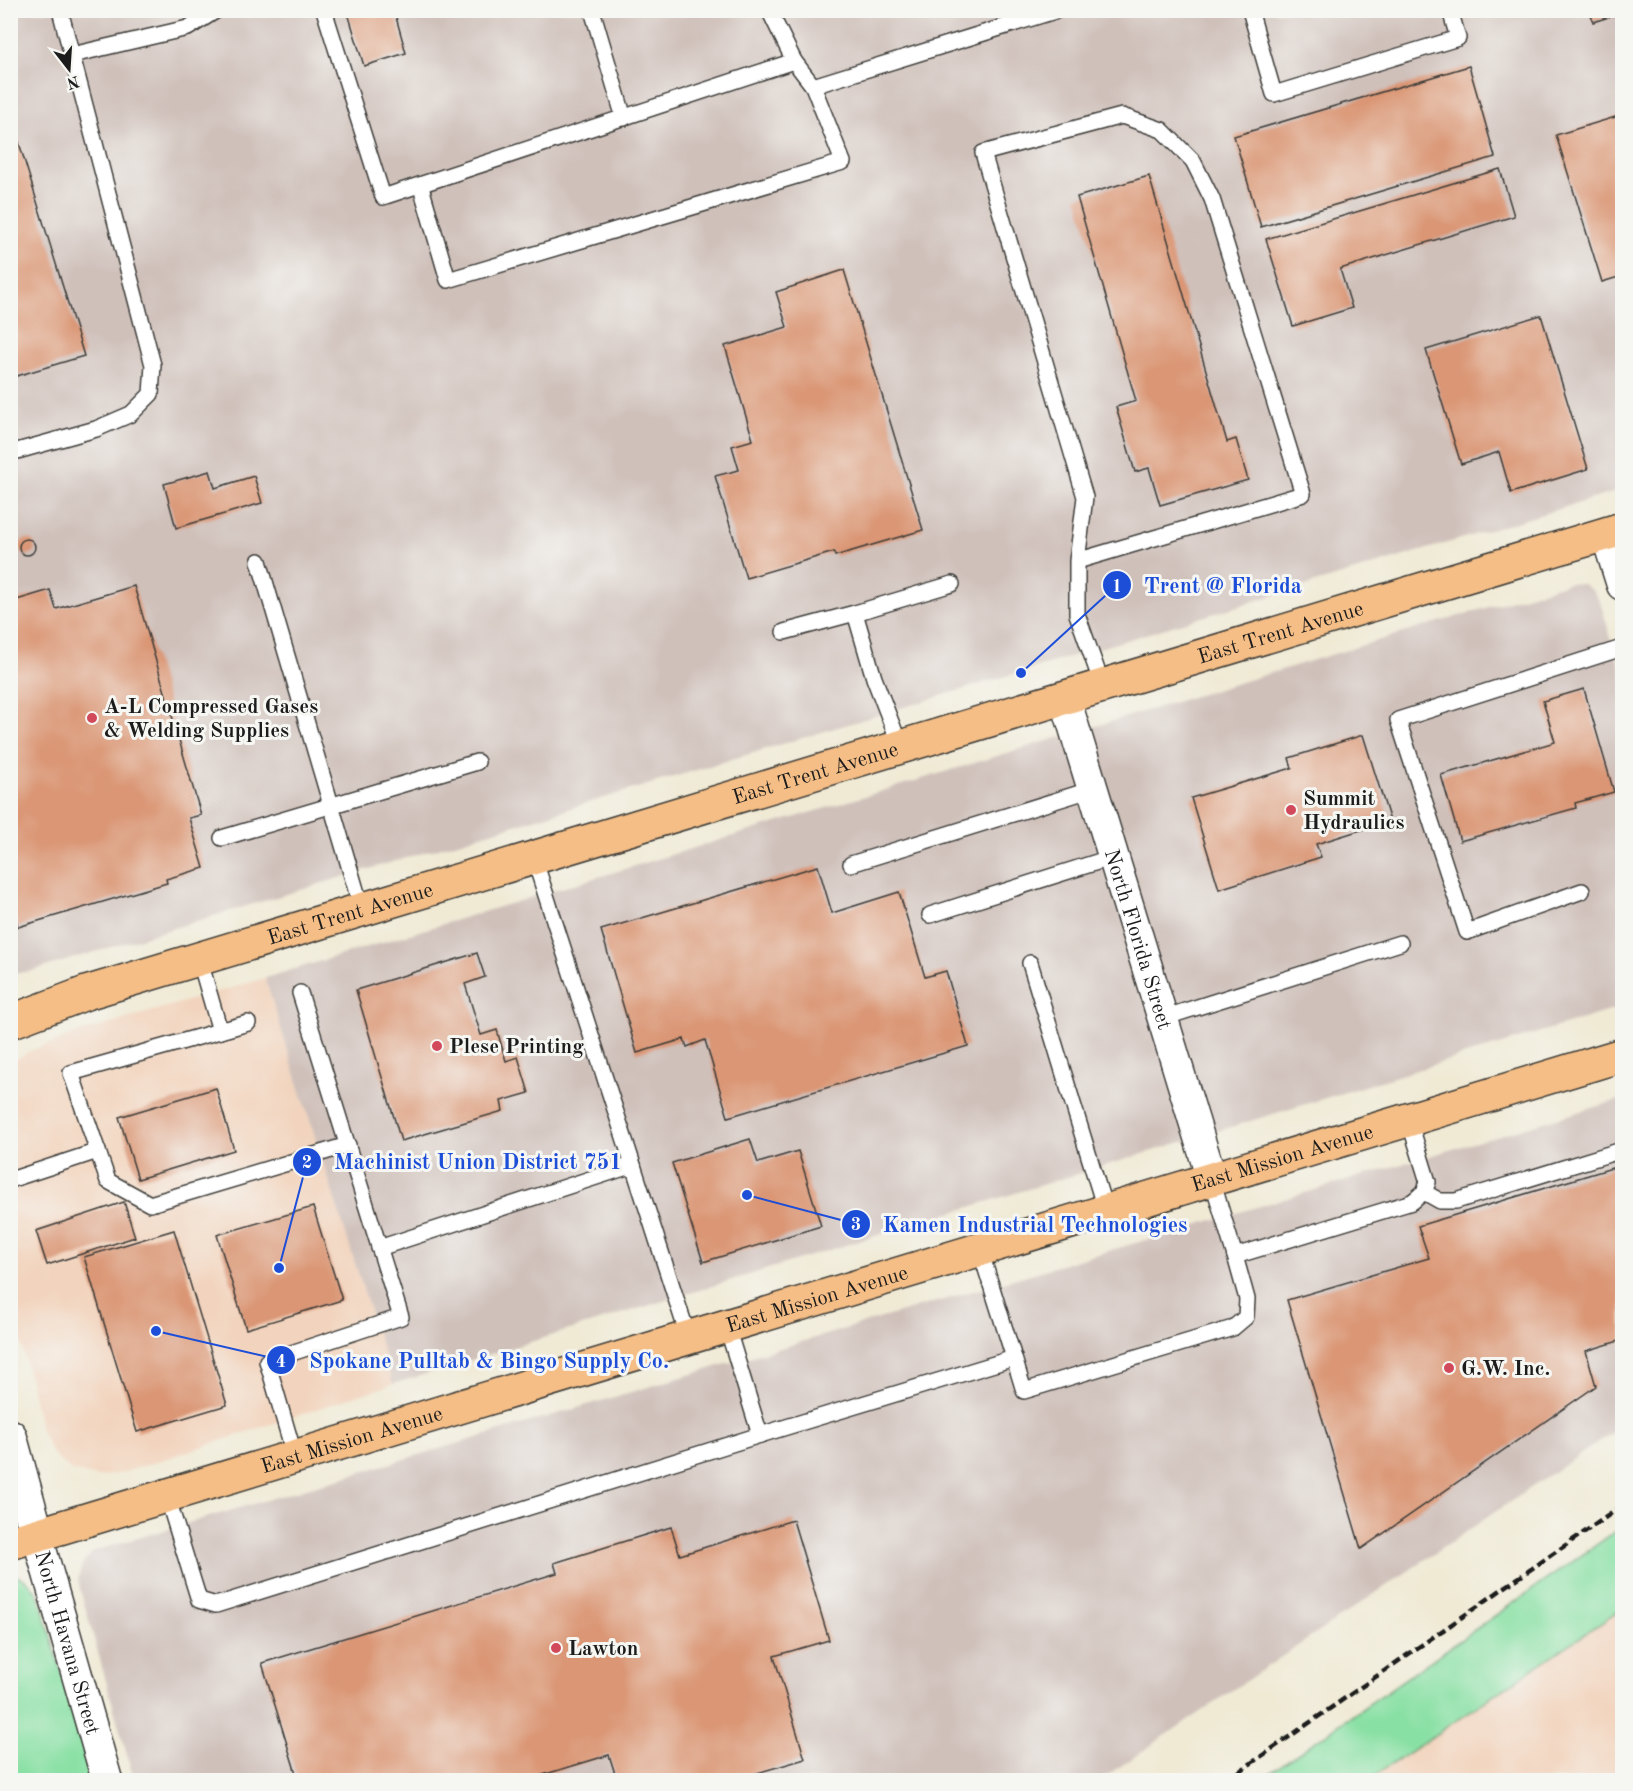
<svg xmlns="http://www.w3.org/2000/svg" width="1633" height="1791" viewBox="0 0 1633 1791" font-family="'Old Standard TT',serif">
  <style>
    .built { fill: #f2d4be }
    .industrial { fill: #cfc0ba }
    .green { fill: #89e0a4; stroke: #527e60; stroke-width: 1.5 }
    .building { fill: #da9675 }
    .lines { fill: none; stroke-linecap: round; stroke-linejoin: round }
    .service-casing { stroke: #3c3b38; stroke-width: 18 }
    .minor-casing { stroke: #3c3b38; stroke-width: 33 }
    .tertiary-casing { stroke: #3c3b38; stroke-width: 36 }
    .primary-casing { stroke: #3c3b38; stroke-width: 36 }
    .service { stroke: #fff; stroke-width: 15 }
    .minor { stroke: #fff; stroke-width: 30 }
    .tertiary { stroke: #fff; stroke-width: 33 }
    .primary { stroke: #f5be86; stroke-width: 33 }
    .rail { stroke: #1c1c1c; stroke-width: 4.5; stroke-dasharray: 9 4.5; stroke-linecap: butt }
    .poi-dot { fill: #d1495b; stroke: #f6f6f2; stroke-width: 2 }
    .labels { text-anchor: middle; stroke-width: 6; stroke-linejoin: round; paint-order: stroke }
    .street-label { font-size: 21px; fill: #1c1c1c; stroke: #f6f6f2 }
    .poi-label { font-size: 21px; font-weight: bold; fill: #1c1c1c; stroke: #f6f6f2; text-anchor: start }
    .leader { fill: none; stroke: #1d4ed8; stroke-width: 2 }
    .callout-dot { fill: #1d4ed8; stroke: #f6f6f2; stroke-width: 2 }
    .mark-label { font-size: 18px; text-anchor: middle; font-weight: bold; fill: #fff }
    .callout-label { font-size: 22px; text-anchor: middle; font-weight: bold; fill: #1d4ed8; stroke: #f6f6f2; stroke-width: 6; stroke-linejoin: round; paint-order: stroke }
  </style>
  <rect width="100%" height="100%" fill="#f6f6f2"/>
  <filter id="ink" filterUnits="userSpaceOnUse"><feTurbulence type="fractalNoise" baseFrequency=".0167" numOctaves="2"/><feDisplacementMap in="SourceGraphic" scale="12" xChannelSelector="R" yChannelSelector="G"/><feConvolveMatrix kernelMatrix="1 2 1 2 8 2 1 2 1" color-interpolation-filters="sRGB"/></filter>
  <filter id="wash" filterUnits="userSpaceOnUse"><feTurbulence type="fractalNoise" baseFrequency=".008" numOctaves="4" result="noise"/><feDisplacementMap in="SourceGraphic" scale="24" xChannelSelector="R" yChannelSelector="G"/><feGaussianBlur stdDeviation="1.35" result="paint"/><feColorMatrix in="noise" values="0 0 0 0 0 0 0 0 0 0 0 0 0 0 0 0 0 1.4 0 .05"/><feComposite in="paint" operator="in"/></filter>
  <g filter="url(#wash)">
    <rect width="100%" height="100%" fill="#f0ead5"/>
    <!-- built -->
    <g class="built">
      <path d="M265,978l128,406 -271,89 -26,4 -23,-6 -20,-16 -12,-24 -30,-135 -1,-233 18,-11 50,-19z"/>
      <path d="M1622,1599v181h-268z"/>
    </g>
    <!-- industrial -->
    <g class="industrial">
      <path d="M10,11h1612v479l-1590,481 -21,3z"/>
      <path d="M1568,583l15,1 10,7 7,11 22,72v333l-1229,377 -128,-406z"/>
      <path d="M1622,1099v327l-522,354h-966l-54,-191 -2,-12 6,-15 10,-11z"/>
    </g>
    <!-- green -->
    <g class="green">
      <path d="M1622,1527v82l-254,171h-108z"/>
      <path d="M10,1576c17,0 23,9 30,23l53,181h-82z"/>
    </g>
    <g id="blocks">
      <!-- building -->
      <g class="building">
        <path d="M347,10h47l12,43 -42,13z"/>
        <path d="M1590,10h32v3l-29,9z"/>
        <path d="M1469,66l26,91 -234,70 -27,-91z"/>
        <path d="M10,113l74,243 -74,22z"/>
        <path d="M1622,115v161l-20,6 -46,-147z"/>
        <path d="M1500,169l14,47 -174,53 12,39 -59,18 -27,-87z"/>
        <path d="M1149,176l78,266 9,-3 12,41 -88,25 -11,-37 -14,4 -19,-65 20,-6 -59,-204z"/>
        <path d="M844,270l79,260 -88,26 -1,-4 -88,26 -31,-102 24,-6 -7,-24 21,-6 -28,-94 62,-19 -11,-35z"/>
        <path d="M1541,315l47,154 -77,24 -12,-41 -38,12 -35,-114z"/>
        <path d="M210,471l5,17 39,-12 8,27 -86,25 -12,-44z"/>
        <circle cx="27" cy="547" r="8"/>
        <path d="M134,586l67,229 -12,3 15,50 -38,11 1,4 -149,44 -2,-8 -6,1v-298l4,-1 -4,-19 40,-12 6,19z"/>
        <path d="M1584,689l30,103 -39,11 1,5 -116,33 -19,-66 114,-33 -12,-41z"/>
        <path d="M1363,735l27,86 -74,23 5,13 -102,32 -28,-91 101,-30 -3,-10z"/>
        <path d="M818,866l14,47 67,-21 26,85 21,-6 22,75 -240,71 -23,-77 -18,7 -3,-8 -47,14 -36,-123z"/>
        <path d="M477,953l8,24 -20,7 16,51 16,-5 9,31 12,-4 11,36 -28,8 2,10 -102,30 -45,-151z"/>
        <path d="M216,1088l18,62 -96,29 -19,-62z"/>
        <path d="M750,1139l8,24 40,-12 23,75 -118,36 -31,-99z"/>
        <path d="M1622,1165v175l-36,11 10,35 -235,163 -74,-249 142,-42 -11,-32z"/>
        <path d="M124,1202l11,35 -88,28 -11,-34z"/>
        <path d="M313,1207l29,93 -96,29 -29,-94z"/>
        <path d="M174,1230l53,175 -90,27 -53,-175z"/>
        <path d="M793,1520l36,120 -55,16 31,103 -72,21h-116l-8,-25 -83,25h-228l-36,-117 295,-90 -3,-10 117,-36 9,28z"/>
      </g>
    </g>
  </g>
  <g filter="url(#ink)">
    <use href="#blocks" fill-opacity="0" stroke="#3c3b38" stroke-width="1.5"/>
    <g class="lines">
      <defs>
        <g id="service">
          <path d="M324,10l59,187 411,-136 -25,-51"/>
          <path d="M592,10l32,108"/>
          <path d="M1250,10l24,84 184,-56 -8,-28"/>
          <path d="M72,55l116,-27 29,-18"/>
          <path d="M794,61l19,25"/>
          <path d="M421,187l27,93 395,-118 -30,-76 245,-76"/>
          <path d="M10,453l86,-24 35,-15 20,-20 2,-29 -93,-355"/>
          <path d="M259,561l103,349"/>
          <path d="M1077,561l226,-67 -91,-295 -19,-38 -31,-31 -40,-14 -139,37 102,344 -8,64v53l26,73"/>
          <path d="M784,632l71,-19"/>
          <path d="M901,748l-27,-70 -19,-65 97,-29"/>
          <path d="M222,838l255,-76"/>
          <path d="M534,858l155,481"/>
          <path d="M851,864l242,-75"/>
          <path d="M1582,891l-115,41 -69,-212 224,-72"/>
          <path d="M930,915l183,-58"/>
          <path d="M199,958l21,73"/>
          <path d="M1030,963l76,249"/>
          <path d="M1163,1018l237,-75"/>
          <path d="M248,1023l-177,50 37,108 42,23 198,-59"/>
          <path d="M10,1180l88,-29"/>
          <path d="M1212,1180l23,76 177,-54 12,-10 4,-10 -19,-62"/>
          <path d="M1424,1192l16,9h16l166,-51"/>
          <path d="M379,1248l254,-83"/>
          <path d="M1014,1358l10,33 209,-63 13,-11 1,-18 -12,-43"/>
          <path d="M760,1435l254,-77 -34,-108"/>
          <path d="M295,1457l-28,-96 134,-44 -101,-324"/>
          <path d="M167,1496l32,104 17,5 544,-170 -33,-108"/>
        </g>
        <g id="minor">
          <path d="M1606,534l16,51"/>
          <path id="s1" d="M1065,698l147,482"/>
          <path id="s2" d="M37,1535l70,245"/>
        </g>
        <path id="tertiary" d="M10,1436l27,99"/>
        <g id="primary">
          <path id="s3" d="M10,1022l76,-29 1536,-464"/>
          <path id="s4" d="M10,1543l1612,-488"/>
        </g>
      </defs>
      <!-- service casing -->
      <use href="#service" class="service-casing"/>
      <!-- minor casing -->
      <use href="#minor" class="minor-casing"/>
      <!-- tertiary casing -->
      <use href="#tertiary" class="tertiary-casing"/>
      <!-- primary casing -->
      <use href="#primary" class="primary-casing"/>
      <!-- service -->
      <use href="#service" class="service"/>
      <!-- minor -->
      <use href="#minor" class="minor"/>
      <!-- tertiary -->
      <use href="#tertiary" class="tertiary"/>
      <!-- primary -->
      <use href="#primary" class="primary"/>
      <!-- rail -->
      <path class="rail" d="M1227,1780l395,-274"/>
    </g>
  </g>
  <!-- markers -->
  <g class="poi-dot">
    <circle cx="92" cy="718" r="6"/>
    <circle cx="1291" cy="810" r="6"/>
    <circle cx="437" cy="1046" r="6"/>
    <circle cx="1449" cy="1368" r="6"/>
    <circle cx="556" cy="1648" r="6"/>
  </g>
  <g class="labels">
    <!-- street labels -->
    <g class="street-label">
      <text dy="7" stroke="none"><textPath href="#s3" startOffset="1329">East Trent Avenue</textPath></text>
      <text dy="7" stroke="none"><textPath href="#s3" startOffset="843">East Trent Avenue</textPath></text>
      <text dy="7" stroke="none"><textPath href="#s3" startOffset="357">East Trent Avenue</textPath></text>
      <text dy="7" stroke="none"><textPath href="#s1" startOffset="252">North Florida Street</textPath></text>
      <text dy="7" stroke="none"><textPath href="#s4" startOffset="1329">East Mission Avenue</textPath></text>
      <text dy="7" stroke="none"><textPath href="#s4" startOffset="843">East Mission Avenue</textPath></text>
      <text dy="7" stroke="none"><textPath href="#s4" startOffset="357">East Mission Avenue</textPath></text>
      <text dy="7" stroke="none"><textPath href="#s2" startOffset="112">North Havana Street</textPath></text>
    </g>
    <!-- poi labels -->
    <g class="poi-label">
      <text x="104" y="713">A-L Compressed Gases<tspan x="104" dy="24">&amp; Welding Supplies</tspan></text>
      <text x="1303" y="805">Summit<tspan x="1303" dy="24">Hydraulics</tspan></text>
      <text x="449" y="1053">Plese Printing</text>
      <text x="1461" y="1375">G.W. Inc.</text>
      <text x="568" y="1655">Lawton</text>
    </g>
  </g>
  <!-- callouts -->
  <path class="leader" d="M1021 673L1117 585M279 1268L307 1162M747 1195L856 1224M156 1331L281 1360"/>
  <g class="callout-dot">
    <circle cx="1021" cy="673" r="6"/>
    <circle cx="279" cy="1268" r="6"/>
    <circle cx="747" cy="1195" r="6"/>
    <circle cx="156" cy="1331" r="6"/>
    <circle cx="1117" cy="585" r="15"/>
    <circle cx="307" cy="1162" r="15"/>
    <circle cx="856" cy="1224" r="15"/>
    <circle cx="281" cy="1360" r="15"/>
  </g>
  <g class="mark-label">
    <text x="1117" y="592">1</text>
    <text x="307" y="1168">2</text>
    <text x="856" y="1230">3</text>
    <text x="281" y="1367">4</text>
  </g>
  <g class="callout-label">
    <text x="1223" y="593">Trent @ Florida</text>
    <text x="478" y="1169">Machinist Union District 751</text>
    <text x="1035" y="1232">Kamen Industrial Technologies</text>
    <text x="489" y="1368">Spokane Pulltab &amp; Bingo Supply Co.</text>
  </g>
  <!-- margin -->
  <rect width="1633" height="1791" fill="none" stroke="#f6f6f2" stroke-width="36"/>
  <!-- north arrow -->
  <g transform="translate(69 69) rotate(163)" stroke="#f6f6f2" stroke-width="4.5" paint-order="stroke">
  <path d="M0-4.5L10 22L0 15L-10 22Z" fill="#1c1c1c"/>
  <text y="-9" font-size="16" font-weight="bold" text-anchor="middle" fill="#1c1c1c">N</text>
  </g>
</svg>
